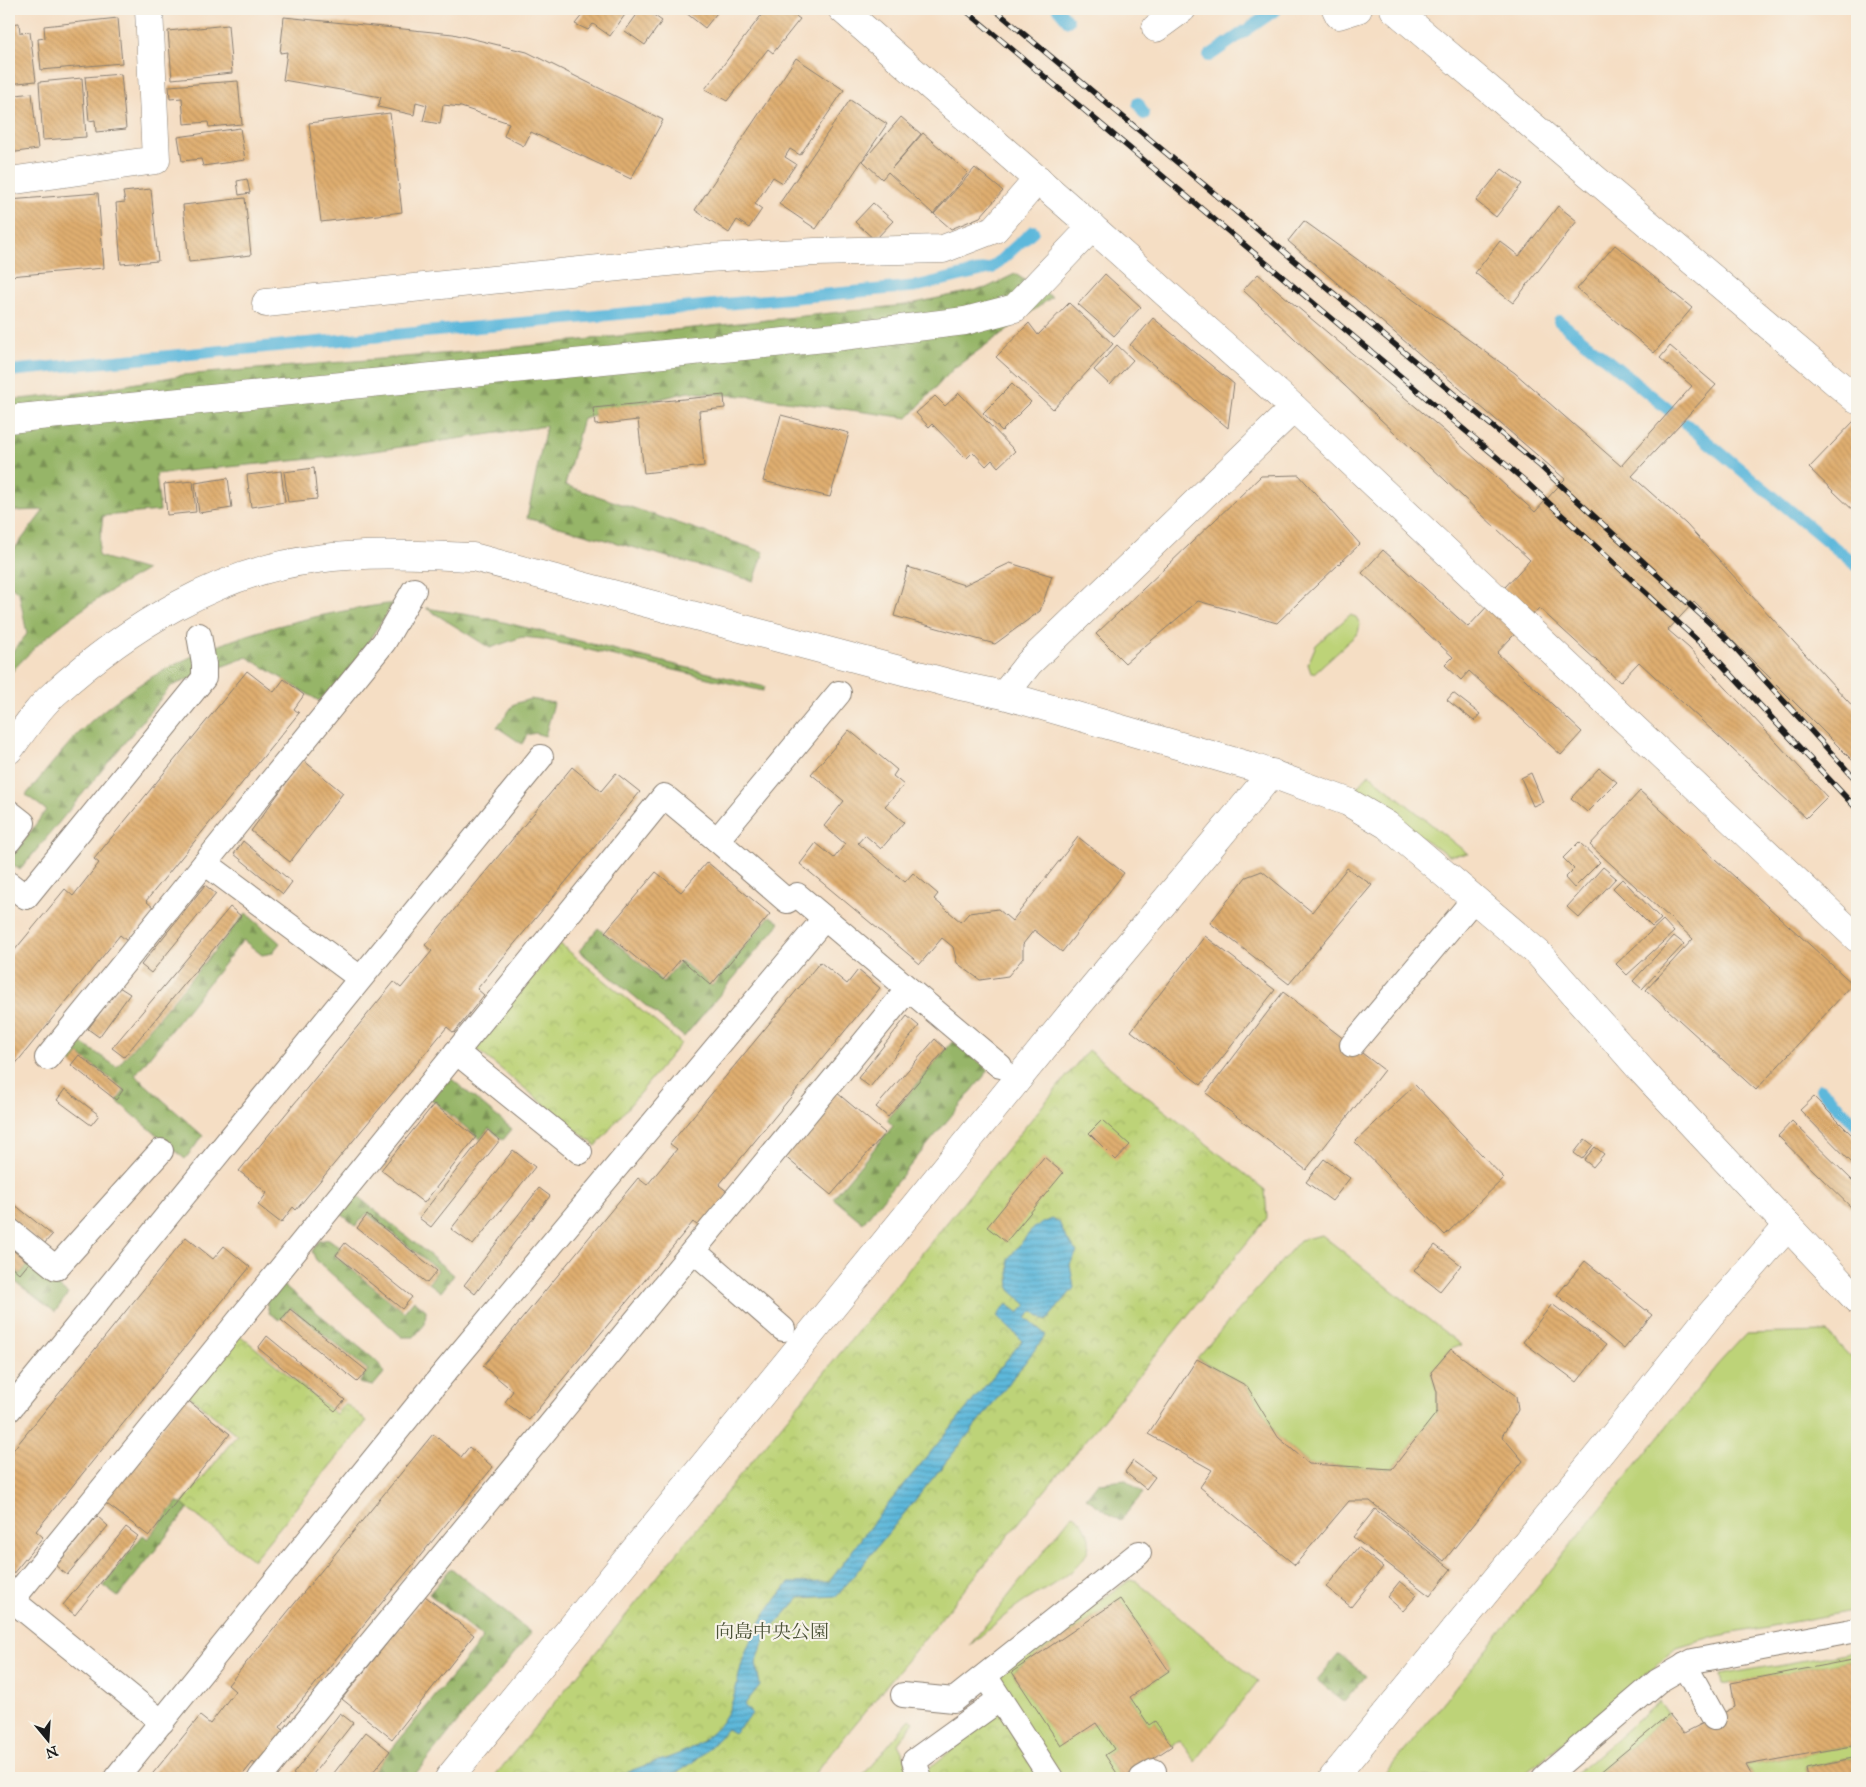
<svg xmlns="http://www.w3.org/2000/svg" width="1866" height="1787" viewBox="0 0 1866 1787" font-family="'IM FELL Great Primer','Noto Serif JP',serif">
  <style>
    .green { fill: #bdd378; stroke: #6c784a }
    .forest { fill: url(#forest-firs); stroke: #596842 }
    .park { fill: url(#park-crowns); stroke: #6c784a }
    .water { fill: url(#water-rules); stroke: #3c6a7c }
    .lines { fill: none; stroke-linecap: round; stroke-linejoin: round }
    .stream { stroke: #5db8db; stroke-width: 12 }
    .building { fill: url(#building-back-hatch) }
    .lane-casing { stroke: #887d70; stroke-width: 26 }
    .street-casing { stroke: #887d70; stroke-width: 29 }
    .secondary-casing { stroke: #887d70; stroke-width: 29 }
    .lane { stroke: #fff; stroke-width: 24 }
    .street { stroke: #fff; stroke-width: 28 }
    .secondary { stroke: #fff; stroke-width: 28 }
    .rail-casing { stroke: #1c1c1c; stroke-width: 5.5 }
    .rail { stroke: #f7f3e8; stroke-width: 4; stroke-dasharray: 11; stroke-linecap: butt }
    .labels { text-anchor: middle; stroke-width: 4.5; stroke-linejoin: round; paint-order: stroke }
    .park-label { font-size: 19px; fill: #4c5338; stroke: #f7f3e8 }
  </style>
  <defs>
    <pattern id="forest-firs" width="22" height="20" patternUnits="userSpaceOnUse" patternTransform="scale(1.25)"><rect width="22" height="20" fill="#96b568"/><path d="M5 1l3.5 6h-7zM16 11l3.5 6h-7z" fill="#7a9255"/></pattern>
    <pattern id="park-crowns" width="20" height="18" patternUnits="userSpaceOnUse" patternTransform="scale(1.25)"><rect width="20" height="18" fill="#bdd378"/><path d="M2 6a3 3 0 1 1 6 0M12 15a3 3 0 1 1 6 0" fill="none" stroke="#a2b567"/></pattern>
    <pattern id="water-rules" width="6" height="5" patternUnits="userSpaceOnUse" patternTransform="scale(1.25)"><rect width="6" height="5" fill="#5db8db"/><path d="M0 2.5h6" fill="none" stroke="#4c95b1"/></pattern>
    <pattern id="building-back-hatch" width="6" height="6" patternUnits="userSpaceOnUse" patternTransform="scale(1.25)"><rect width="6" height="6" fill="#dfae70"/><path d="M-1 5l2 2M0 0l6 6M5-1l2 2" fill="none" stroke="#bf9560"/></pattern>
  </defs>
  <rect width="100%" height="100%" fill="#f7f3e8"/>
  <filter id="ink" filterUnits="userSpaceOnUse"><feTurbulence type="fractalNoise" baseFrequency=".02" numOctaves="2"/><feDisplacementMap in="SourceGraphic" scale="10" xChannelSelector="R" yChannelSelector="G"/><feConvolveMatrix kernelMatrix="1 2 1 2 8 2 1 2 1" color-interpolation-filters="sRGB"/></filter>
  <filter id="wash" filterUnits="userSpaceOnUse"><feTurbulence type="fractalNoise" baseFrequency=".0096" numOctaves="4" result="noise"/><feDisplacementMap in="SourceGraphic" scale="20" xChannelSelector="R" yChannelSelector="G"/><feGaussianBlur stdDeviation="1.12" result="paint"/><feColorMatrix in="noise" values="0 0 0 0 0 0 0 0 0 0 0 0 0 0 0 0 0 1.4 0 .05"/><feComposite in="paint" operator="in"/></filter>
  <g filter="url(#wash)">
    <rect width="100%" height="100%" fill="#f5dec4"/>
    <!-- green -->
    <g class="green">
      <path d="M1350,615l6,2 4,7 -2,9 -44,40h-3l-3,-9 8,-19z"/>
      <path d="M1369,774l99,80 -19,1 -98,-61z"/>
      <path d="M1322,1235l139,110 -10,4 -20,23 6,20v20l-45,57 -83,-5 -31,-27 -31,-51 -50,-28 103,-118z"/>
      <path d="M1827,1332l30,32v246l-139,26 -41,12 -157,130h-138l336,-414 28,-30z"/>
      <path d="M1073,1514c9,7 14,15 16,25 3,30 -47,50 -68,65 -18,12 -34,27 -51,41z"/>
      <path d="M1130,1580l7,2 121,99 -63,81 -15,-21 -8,5 -17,-25 -6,4 -19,-28 39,-26 -49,-72 -108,73 49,73 35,-22 18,26 -9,6 15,23h-60l-67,-98 26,-24z"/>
      <path d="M1857,1651v8l-134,26 -2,-10z"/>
      <path d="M1659,1701l10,14 -76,63h-21z"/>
      <path d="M910,1719l4,3 -16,22c5,10 13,23 11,34h-48z"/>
      <path d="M1857,1745v12l-51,11 2,10h-55l-7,-13z"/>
    </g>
    <!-- forest -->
    <g class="forest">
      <path d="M1015,274l37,23 -99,72 -45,49 -151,-21 -69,-5 -105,26 -18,67 199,67 -10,29 -227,-63 19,-92 -214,31 -176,17 4,37 -57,5 -5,40 48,14c-52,30 -98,59 -137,105v-19l18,-22 -8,-41 -10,-9v-28l35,-46 -32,1 -3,-29v-82l70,-7 104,-18 307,-25 415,-45 81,-17z"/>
      <path d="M394,603l-47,70 -28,28 -72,-44 -76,29 -151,184 -11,-8 37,-52 -20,-15c20,-24 40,-50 62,-71 82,-76 198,-106 306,-121z"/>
      <path d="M426,608l61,10 278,69 -2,4 -221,-52 -20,-2 -32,11z"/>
      <path d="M530,699l24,4 -9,33 -10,-3 -8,2 -5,9 -25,-17 17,-23z"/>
      <path d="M246,913l34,30 -8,10 -10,2 -19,-15 -108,135 68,61 -18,23 -68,-58 8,-11 -46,-36 -7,9 -12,-9 13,-17 44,30z"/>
      <path d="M770,916l10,7 -96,114 -105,-86 19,-23 65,54 18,-21 31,25z"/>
      <path d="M953,1041l36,29 -126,153 -30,-25 60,-72 -6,-6z"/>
      <path d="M448,1076l64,53 -9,11 -14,-12 -9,11 -50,-41z"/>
      <path d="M351,1191l103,84 -13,17 -12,-9 9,-13 -71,-57 -11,13 -21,-17z"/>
      <path d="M329,1239l12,9 -6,8 69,56 10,-12 12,10 -1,14 -11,13h-12l-86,-77 -4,-9 7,-10z"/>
      <path d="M29,1264l39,30 -13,18 -46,-35v-12l11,9z"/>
      <path d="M281,1283l99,81 4,9 -11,13 -14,-3 9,-13 -77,-62 -12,12 -10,-7 -3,-13z"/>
      <path d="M1126,1480l17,13 -23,28 -34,-23 12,-15z"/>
      <path d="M178,1501l10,8 -70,88 -15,-11 40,-51 5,4z"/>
      <path d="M451,1568l80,65 -119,145h-44l115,-140 -54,-44z"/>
      <path d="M1339,1654l27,22 -22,26 -27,-22z"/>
    </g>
    <!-- park -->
    <g class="park">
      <path d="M560,944l121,99 -85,103 -121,-98z"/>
      <path d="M1088,1050l177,140 2,28 -456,560h-318z"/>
      <path d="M237,1333l99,81 9,-11 22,18 -114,139 -71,-56 55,-69 -51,-42z"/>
      <path d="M1003,1709l43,69h-122l-1,-5z"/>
    </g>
    <!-- water -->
    <path class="water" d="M1052,1219l7,3 6,14 12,16 -7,12 4,24 -28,33 -13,-10 -7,7 20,17 -61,79 -148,182 -38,2 -27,30 -10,18 -6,17 4,22 -16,20 8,9 -18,19 -7,-4c-18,19 -41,46 -69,49 -14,2 -29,0 -43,0 31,-17 68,-18 97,-45 26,-25 22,-49 33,-79 10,-28 26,-49 44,-71l40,-1 46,-62 147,-179 -25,-25 10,-12 12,9 8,-8 -17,-15 -2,-31 26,-32z"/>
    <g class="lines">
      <!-- stream -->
      <g class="stream">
        <path d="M1058,9l10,12"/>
        <path d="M1209,56l68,-47"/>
        <path d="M1138,103l6,11"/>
        <path d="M1559,321l110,89"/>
        <path d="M9,371l909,-85 74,-18 41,-37"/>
        <path d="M1686,424l171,142"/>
        <path d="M1821,1089l36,37"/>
      </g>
    </g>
    <g id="blocks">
      <!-- building -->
      <g class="building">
        <path d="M587,9h42l-19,27 -17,-12 -5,6 -13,-6z"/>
        <path d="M641,9h4l17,12 -17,24 -20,-14z"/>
        <path d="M681,9h39l-15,19z"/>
        <path d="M766,9h19l15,10 -27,34 -5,-4 -41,52 -22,-12z"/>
        <path d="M284,17l169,17 74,18 136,68 -32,59 -100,-47 -7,14 -20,-10 5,-13 -48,-16 -18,-2 -3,19 -17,-3 4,-16 -11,-3 -2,13 -36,-8 3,-10 -98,-17 4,-28 -7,1z"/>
        <path d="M118,18l4,45 -81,7 -3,-31 7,-1 -1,-12z"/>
        <path d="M19,23l1,10 10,-1 6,49 -27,3v-60z"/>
        <path d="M228,25l4,48 -60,6 -4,-48z"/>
        <path d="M796,58l48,32 -44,65 -10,-6 -5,8 11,7 -13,19 -10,-6 -18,27 7,5 -13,19 -12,-8 -8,13 -34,-23z"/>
        <path d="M121,74l5,55 -30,3 -1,-12 -6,1 -4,-44z"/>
        <path d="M82,78l4,59 -43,3 -4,-58z"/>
        <path d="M238,81l4,43 -33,3 -1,-5 -24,2 -2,-26 -12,1 -1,-13z"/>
        <path d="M32,93l6,56 -29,4v-57z"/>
        <path d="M850,100l37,24 -71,105 -37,-25z"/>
        <path d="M390,113l12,99 -81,10 -12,-99z"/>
        <path d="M901,117l20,17 -29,34 31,-35 45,40 -35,41 -45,-42 -6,7 -19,-18z"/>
        <path d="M240,128l5,32 -42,6 -2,-7 -19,2 -4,-24z"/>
        <path d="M975,168l28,23 -23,26 -29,12 -17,-15z"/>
        <path d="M1502,169l20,15 -26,33 -20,-16z"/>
        <path d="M247,179l3,14 -11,2 -2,-14z"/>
        <path d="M151,189l7,72 -37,3 -5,-61 9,-1 -2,-10z"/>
        <path d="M98,193l6,75 -95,8v-76z"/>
        <path d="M245,198l6,57 -62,7 -6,-57z"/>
        <path d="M873,203l20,18 -18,19 -20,-18z"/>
        <path d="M1558,206l19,15 -64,82 -38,-30 25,-32 19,15z"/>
        <path d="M1304,221l211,152 106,93 71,-80 -32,-28 10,-12 46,39 -84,91 54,48 171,187v54l-163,-163 -26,28 21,18 138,149 -21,21 -167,-156 -19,20 -81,-74 -42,45 85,79 -21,23 -92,-84 -8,9 -16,-15 8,-8 -91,-84 21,-23 85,77 62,-67 -287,-270 15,-16 190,160 87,78 30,-33 -277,-238z"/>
        <path d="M1615,245l77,63 -38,45 -77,-64z"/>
        <path d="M1105,274l36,33 -27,29 -36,-32z"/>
        <path d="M1069,303l44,41 -60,65 -57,-52 33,-34 9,12z"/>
        <path d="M1153,318l81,66 -6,44 -98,-83z"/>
        <path d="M1117,345l16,15 -23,25 -16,-15z"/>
        <path d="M1012,384l19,18 -29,29 -19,-18z"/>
        <path d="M959,393l56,58 -17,16 -6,-7 -6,6 -13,-14 -7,7 -34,-35 -3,3 -13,-14 19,-17 10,10z"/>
        <path d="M724,395l1,13 -26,3 5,55 -60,7 -6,-53 -43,5 -2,-17z"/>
        <path d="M781,415l68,18 -19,64 -67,-16z"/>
        <path d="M1854,421l3,3v90l-48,-46z"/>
        <path d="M314,468l3,31 -29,3 -4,-30z"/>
        <path d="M281,471l4,31 -34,5 -4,-32z"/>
        <path d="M1299,475l61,69 -83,79 -79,-22 -73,62 -29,-29 165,-158z"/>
        <path d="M228,478l4,30 -33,5 -4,-30z"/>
        <path d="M193,481l3,31 -29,3 -3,-31z"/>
        <path d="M1010,563l42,13 -12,35 -45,33 -101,-28 14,-49 56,18z"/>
        <path d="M247,671l27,21 10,-13 20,16 -10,14 5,4 -153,188 8,7 -27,33 -7,-6 -111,137v-115l56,-68 8,7 26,-33 -5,-4z"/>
        <path d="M1453,693l27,21 -6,7 -27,-21z"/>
        <path d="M849,730l48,40 -4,6 11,9 -19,21 19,16 -23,27 -16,-14 -7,8 47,39 8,-9 25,21 -4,5 27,23 8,-9 29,-4 14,12 66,-84 46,36 -62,79 -28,-22 -11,14v14l-15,18 -28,4 -23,-17 -4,-16 -11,-9 -22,26 -120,-100 16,-21 18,15 11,-14 -21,-18 20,-25 -33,-27z"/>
        <path d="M303,760l40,33 -53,69 -39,-31z"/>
        <path d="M572,767l29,24 15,-18 24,19 -163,197 7,6 -30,38 -7,-6 -151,183 -3,-3 -12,16 -23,-18 9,-12 -28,-22 155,-189 7,6 31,-37 -7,-6z"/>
        <path d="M1599,768l18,14 -30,30 -16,-14z"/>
        <path d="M1531,773l12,29 -10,4 -12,-28z"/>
        <path d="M1640,791l213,193 -97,106 -110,-100 47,-51 -103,-94z"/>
        <path d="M243,841l49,41 -9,12 -49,-40z"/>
        <path d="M1579,842l21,20 -26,26 -9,-10 9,-9 -11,-11z"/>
        <path d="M707,862l63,52 -59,71 -30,-26 -18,21 -58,-48 51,-60 25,20z"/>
        <path d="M1603,867l13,11 -37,40 -12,-11z"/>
        <path d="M1347,868l25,17 -83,99 -79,-61 36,-46 16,-6 50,41z"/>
        <path d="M1622,879l39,40 -9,8 -39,-39z"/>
        <path d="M205,885l11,9 -65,79 -10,-8z"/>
        <path d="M230,907l11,9 -117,141 -12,-9z"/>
        <path d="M1663,920l11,12 -47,43 -11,-11z"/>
        <path d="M1205,936l70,54 -74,95 -70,-54z"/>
        <path d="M1674,936l10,8 -42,45 -9,-8z"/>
        <path d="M820,962l27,22 11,-14 22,18 -161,197 10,8 -28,35 -8,-6 -164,198 -24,-18 8,-11 -30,-25 155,-188 9,7 30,-36 -7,-5z"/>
        <path d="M119,987l11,7 -31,43 -11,-8z"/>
        <path d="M1283,992l101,78 -78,100 -100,-77z"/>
        <path d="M907,1016l12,10 -49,61 -12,-9z"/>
        <path d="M935,1039l11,10 -58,68 -12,-10z"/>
        <path d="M79,1055l44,35 -7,10 -45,-35z"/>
        <path d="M1415,1085l89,93 -59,57 -90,-93z"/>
        <path d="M65,1089l34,26 -8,10 -34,-25z"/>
        <path d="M836,1092l49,41 -54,62 -48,-40z"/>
        <path d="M1814,1097l43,43v28l-57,-58z"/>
        <path d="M434,1104l42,33 -52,66 -43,-33z"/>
        <path d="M1102,1120l28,25 -14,15 -27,-27z"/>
        <path d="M1792,1121l65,64v28l-79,-77z"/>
        <path d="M488,1130l12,10 -69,87 -12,-9z"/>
        <path d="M1585,1139l8,6 -11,14 -8,-6z"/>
        <path d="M1595,1147l9,7 -11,13 -9,-7z"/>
        <path d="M513,1150l22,17 -62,78 -22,-16z"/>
        <path d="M1044,1157l19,16 -57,69 -19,-15z"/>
        <path d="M1324,1159l26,19 -18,23 -26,-19z"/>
        <path d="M539,1188l11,8 -75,98 -11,-9z"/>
        <path d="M9,1200l43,35 -9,10 -34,-27z"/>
        <path d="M367,1215l70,56 -10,12 -70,-55z"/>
        <path d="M186,1237l27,22 11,-13 26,21 -214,264 7,6 -31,38 -3,-3v-117z"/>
        <path d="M345,1243l67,54 -10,12 -66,-54z"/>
        <path d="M1435,1245l26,20 -21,26 -26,-20z"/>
        <path d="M9,1247l20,16 -9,11 -11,-10z"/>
        <path d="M1585,1261l67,54 -28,34 -67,-54z"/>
        <path d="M1552,1304l54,41 -29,37 -54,-40z"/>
        <path d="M290,1309l77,62 -10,11 -76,-62z"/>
        <path d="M267,1336l78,64 -10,11 -77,-63z"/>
        <path d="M1451,1349l65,47 2,14 -16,26 21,25 -79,100 -74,-60h-21l-54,64 -95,-78 12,-17 -64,-36 49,-75 50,27 31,51 31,27 83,5 45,-57v-20l-6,-20z"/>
        <path d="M185,1398l45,36 -81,102 -46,-35z"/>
        <path d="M433,1434l28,23 8,-10 24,20 -213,260 7,6 -28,34 -6,-5 -13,16h-91l51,-62 10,8 25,-33 -7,-6z"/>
        <path d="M1133,1461l22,16 -9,12 -21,-17z"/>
        <path d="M1375,1509l76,60 -21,27 -77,-59z"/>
        <path d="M97,1516l11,10 -41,49 -11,-9z"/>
        <path d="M126,1527l12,9 -63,79 -12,-10z"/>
        <path d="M1358,1547l25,20 -32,40 -25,-20z"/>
        <path d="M1400,1581l17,14 -14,16 -16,-14z"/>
        <path d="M425,1596l49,39 -82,104 -50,-40z"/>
        <path d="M1120,1599l49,72 -39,26 19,28 6,-4 17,25 -48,32h-4l-15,-23 9,-6 -18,-26 -35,23 -49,-74z"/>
        <path d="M1857,1659v86l-111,20 7,13h-160l76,-63 15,18 51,-26 -4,-24z"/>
        <path d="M340,1713l13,10 -43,55h-12l-5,-4z"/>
        <path d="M366,1732l24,19 -22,27h-38z"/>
        <path d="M1857,1757v21h-49l-2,-10z"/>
      </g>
    </g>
  </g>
  <g filter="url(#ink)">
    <use href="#blocks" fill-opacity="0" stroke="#887d70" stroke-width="1"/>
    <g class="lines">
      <defs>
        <g id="lane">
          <path d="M9,812l14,11 -14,18"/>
          <path d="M717,840l70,61 10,-6 203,171"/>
          <path d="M205,863l155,115"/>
          <path d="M9,884l17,13 178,-219v-14l-5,-29"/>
          <path d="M1352,1045l122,-146"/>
          <path d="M456,1052l124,100"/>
          <path d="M47,1058l337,-416 30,-52"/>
          <path d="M9,1230l47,38 105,-117"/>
          <path d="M694,1251l89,78"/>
          <path d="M9,1410l532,-653"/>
          <path d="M12,1600l150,122"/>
          <path d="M9,1604l655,-808 53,44 122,-147"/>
          <path d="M1685,1665l29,53"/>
          <path d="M991,1685l60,93"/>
          <path d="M903,1695l51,5 185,-147"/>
          <path d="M116,1778l323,-399 385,-460"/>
          <path d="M260,1778l648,-789"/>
          <path d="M920,1778l-6,-17 86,-62"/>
          <path d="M1142,1778l12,-7"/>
          <path d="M1544,1778l114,-97 35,-20 164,-31"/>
        </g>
        <g id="street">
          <path d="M1336,9l3,6 19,-6"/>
          <path d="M1394,9l463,391"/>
          <path d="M1156,28l26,-19"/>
          <path d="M9,181l147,-21 -7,-151"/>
          <path d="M266,303l441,-45 108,-6 128,-3 52,-20 43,-50"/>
          <path d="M9,419l826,-82 130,-16 50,-13 77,-81"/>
          <path d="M1004,695l25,-32 265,-255"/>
        </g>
        <g id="secondary">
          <path d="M842,9l250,218 202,181 563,530"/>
          <path d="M9,750c14,-19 28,-41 45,-56 73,-66 164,-123 263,-135 52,-7 104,-4 156,-2l487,129 44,9 249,72 95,35 39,23 152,129 104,118 214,228"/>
          <path d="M449,1778l626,-769 197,-236"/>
          <path d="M1333,1778l271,-330 106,-133 78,-89"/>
        </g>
      </defs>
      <!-- lane casing -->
      <use href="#lane" class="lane-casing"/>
      <!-- street casing -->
      <use href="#street" class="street-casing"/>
      <!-- secondary casing -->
      <use href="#secondary" class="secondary-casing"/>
      <!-- lane -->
      <use href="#lane" class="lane"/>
      <!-- street -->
      <use href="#street" class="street"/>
      <!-- secondary -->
      <use href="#secondary" class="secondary"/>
      <defs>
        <g id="rail">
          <path d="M964,9l560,471 188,174 145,155"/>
          <path d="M994,9l546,457 188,174 129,141"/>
        </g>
      </defs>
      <!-- rail casing -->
      <use href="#rail" class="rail-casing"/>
      <!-- rail -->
      <use href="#rail" class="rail"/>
    </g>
  </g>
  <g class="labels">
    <!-- park labels -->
    <g class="park-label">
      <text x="772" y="1638">向島中央公園</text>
    </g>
  </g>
  <!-- margin -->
  <rect width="1866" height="1787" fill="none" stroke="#f7f3e8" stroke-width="30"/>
  <!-- north arrow -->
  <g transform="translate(48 1740) rotate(162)" stroke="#f7f3e8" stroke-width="4" paint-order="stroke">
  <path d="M0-4L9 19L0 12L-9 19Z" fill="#1c1c1c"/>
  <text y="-8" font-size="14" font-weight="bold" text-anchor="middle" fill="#1c1c1c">N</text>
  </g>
</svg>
